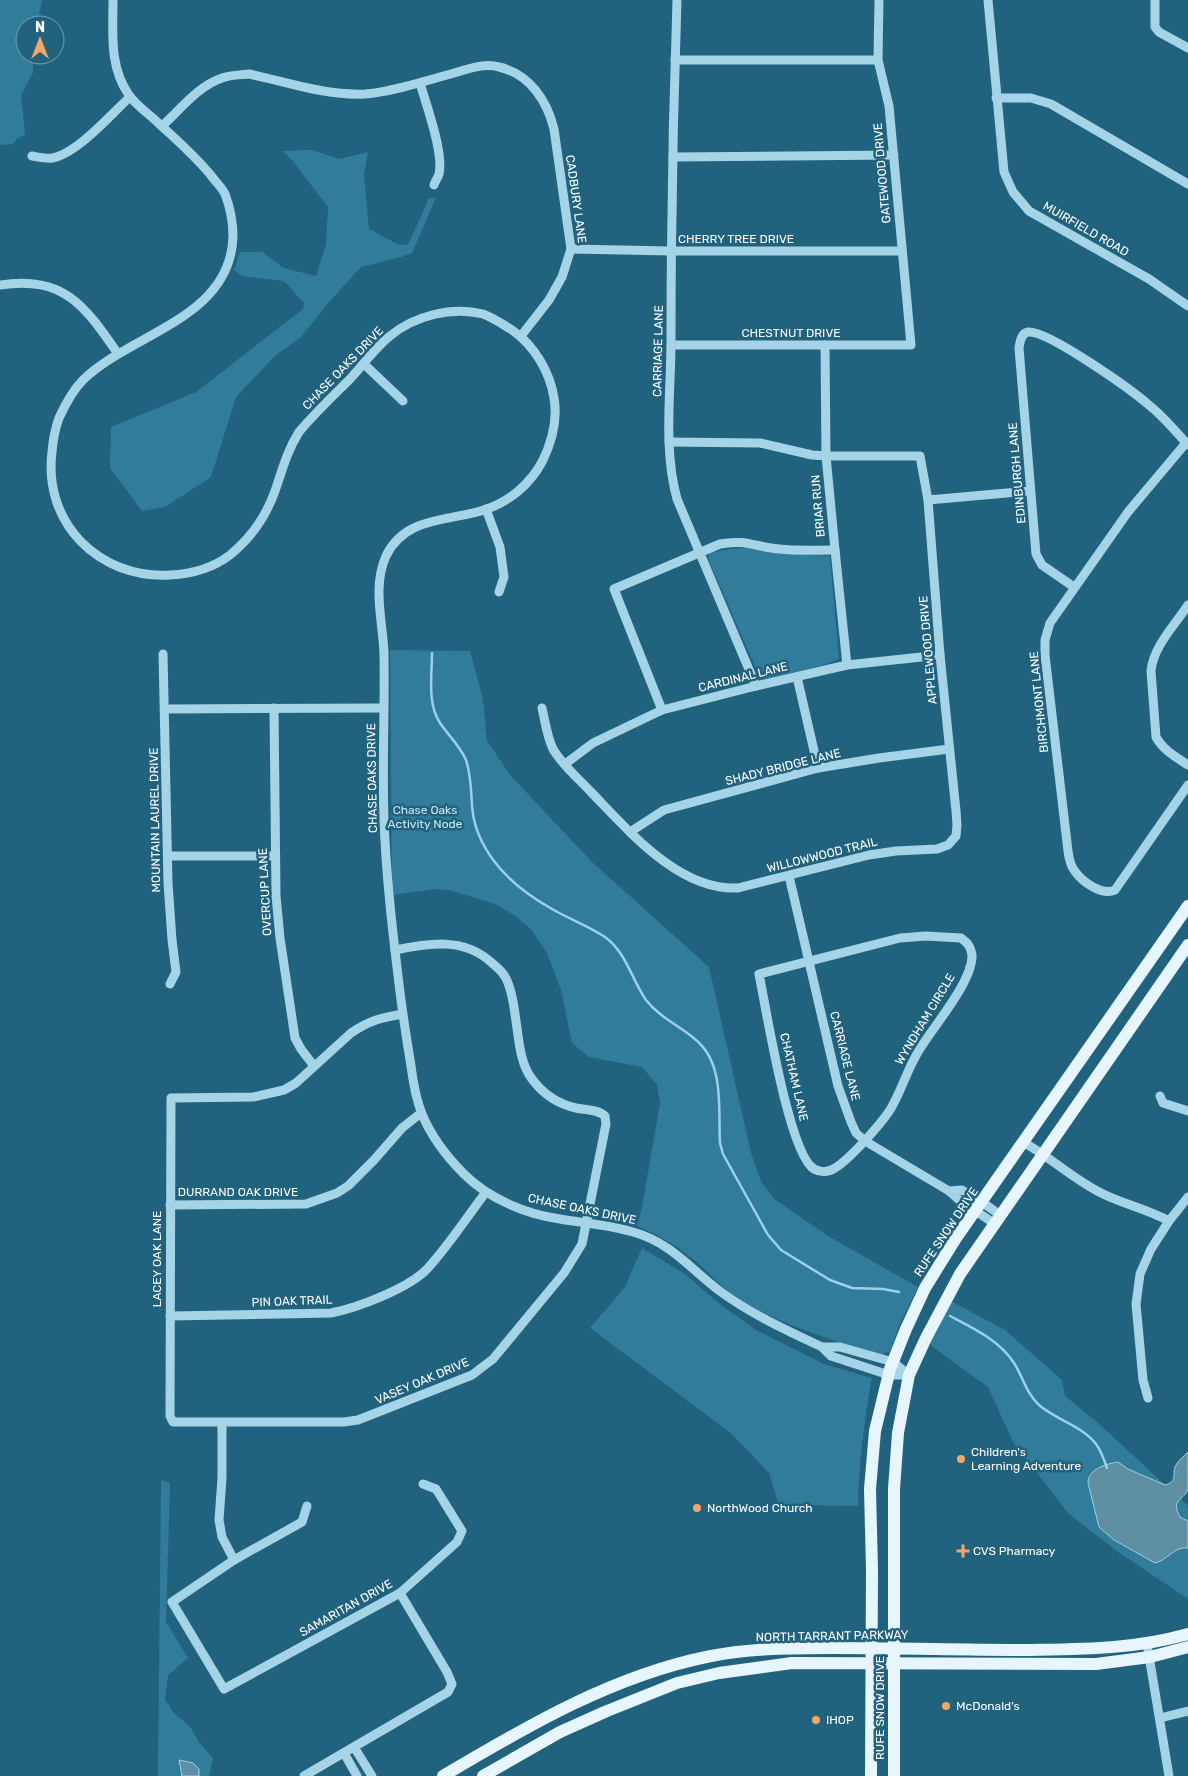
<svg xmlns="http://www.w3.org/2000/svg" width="1188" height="1776" viewBox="0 0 1188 1776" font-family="Rubik,sans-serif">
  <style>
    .green { fill: #317c9a }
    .water { fill: #5f8fa2; stroke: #99d2e8 }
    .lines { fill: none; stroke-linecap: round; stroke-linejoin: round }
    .stream { stroke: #99d2e8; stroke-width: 2.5 }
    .minor { stroke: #a5d4e7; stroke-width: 9 }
    .major { stroke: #e7f5fd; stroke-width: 12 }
    .poi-dot { fill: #f4a666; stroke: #21627e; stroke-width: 2 }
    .labels { text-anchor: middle; stroke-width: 5; stroke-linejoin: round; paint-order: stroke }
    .street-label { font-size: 12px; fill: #fff; stroke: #21627e }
    .park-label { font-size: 12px; fill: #c8e9f5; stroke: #21627e }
    .poi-label { font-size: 12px; fill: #fff; stroke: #21627e; text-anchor: start }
  </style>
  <rect width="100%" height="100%" fill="#21627e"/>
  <!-- green -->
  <g class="green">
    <path d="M0,0h42l-5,25h-12v30h8v18l-12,22 4,40 -7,3 -5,6 -13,1z"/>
    <path d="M312,150l27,9 29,-7 -4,22 5,55 30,16h7l3,-2 20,-45h7l-24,55 -11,4 -40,10 -32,35 -27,34 -27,20 -39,41 -25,80 -46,30 -23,4 -32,-43 1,-41 85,-35 107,-83 1,-6 -20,-22 -42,-5 -8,-6 6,-18h22l22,16 32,8 10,-32 2,-37 -37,-48 -9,-8z"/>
    <path d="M747,548l28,5 55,3 9,103 -18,7 -60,14 -53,-121 2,-6 19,-4z"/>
    <path d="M390,650l80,1 13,48 4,42 24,35 81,86 117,105 42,186 10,28 12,17 55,38 90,51 -19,39 -9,25 -8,4c-49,-14 -99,-29 -143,-56 -18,-11 -30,-27 -46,-40 -18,-15 -35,-24 -56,-33l5,-18 18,-105 -3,-18 -15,-18 -53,-10 -17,-14 -11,-53 -14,-37 -17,-25 -16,-13 -19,-11 -46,-14 -13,-1 -44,6z"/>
    <path d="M642,1248l43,26 36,31 35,25 68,34 48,14c-8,43 -13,85 -14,128l-79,-1 -10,-32 -37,-39 -142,-106 35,-41z"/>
    <path d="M949,1300l56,30 57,50 3,16 32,26 91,84v93l-74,-50 -46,-36 -55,-71 -25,-55 -55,-40 -4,-5z"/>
    <path d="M161,1480l9,3 -4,139 22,36 -20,17 -3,24 8,13 17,15 9,15 14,16 -4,18h-51z"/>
  </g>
  <!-- water -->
  <g class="water">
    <path d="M1188,1452c0,8 0,31 0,37 -4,12 -18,10 -8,28l8,4v27c-14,-2 -20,12 -33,15l-41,-23 -15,-13 -11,-44c0,-14 18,-19 30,-21l10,7 37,16c14,-4 6,-11 11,-20 3,-5 8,-9 12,-13z"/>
    <path d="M179,1760l14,3 6,6v7h-17z"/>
  </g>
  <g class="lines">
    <!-- stream -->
    <g class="stream">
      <path d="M432,653c0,23 -5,50 8,70 9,13 20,23 26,37 5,15 5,30 6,45 1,20 10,40 22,56 14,19 37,36 58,48 17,10 37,17 53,28 21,15 27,43 41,63 13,17 34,26 50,40 29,24 22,70 24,103l3,11 45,81 13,15 49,30 22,8 31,1 16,3"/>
      <path d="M950,1316c23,12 49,24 64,47 9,14 12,30 25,42 17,15 42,20 57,39 5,7 8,15 11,24"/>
    </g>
    <!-- minor -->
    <g class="minor">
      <path d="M113,0c0,33 -4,67 16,95 6,9 17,17 25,24 20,19 42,37 59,59 4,5 9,10 12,16 5,13 8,29 8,43 -3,82 -102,96 -150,143 -10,10 -18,25 -24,38 -4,11 -6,22 -7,34 -9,71 47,127 118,123 21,-1 43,-7 60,-20 20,-16 36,-39 45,-64 7,-20 12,-40 24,-59 16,-19 34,-36 51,-53 13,-14 25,-31 40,-43 24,-20 62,-30 93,-22 11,4 19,10 29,16 22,15 38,42 42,68 4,23 -2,44 -12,64 -12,22 -32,39 -55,47 -37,13 -81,6 -101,47 -14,31 -3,66 -2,98 1,55 -2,110 0,165 2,58 9,116 16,173 3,25 7,49 11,74 2,16 5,33 11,48 9,22 25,43 42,60 25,25 62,40 96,45 24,4 50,6 73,13 39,11 57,37 88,60 30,22 67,39 101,55l9,9 58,19h20"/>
      <path d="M677,0c-4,114 -6,227 -6,341 0,53 -8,107 6,158l79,187"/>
      <path d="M988,0l16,172 9,20 16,19 120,68 39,27"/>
      <path d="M1155,0v27l4,5 29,16"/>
      <path d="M675,60h203"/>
      <path d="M420,83c6,21 24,70 19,91 -1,4 -4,7 -5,11"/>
      <path d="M996,98h35l20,6 137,80"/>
      <path d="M162,126c18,-16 36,-40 60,-48 8,-3 18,-3 27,-4 38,8 77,22 116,20 27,-2 56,-12 82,-19 16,-4 36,-13 52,-8 31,7 48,34 55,62l17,120 -9,28 -13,23 -28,36"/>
      <path d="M32,156c6,1 14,3 20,2 25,-4 59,-44 78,-61"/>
      <path d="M673,157l221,-2"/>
      <path d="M571,249l100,2h231"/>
      <path d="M0,285c64,-10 85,21 118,69"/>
      <path d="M671,345h240l-22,-239 -11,-46 1,-60"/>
      <path d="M825,345l1,111 9,94 12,115"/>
      <path d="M364,364l39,37"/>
      <path d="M1186,443l-58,69 -78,111 -5,17v15l23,196c1,7 2,14 6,19 8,12 28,26 41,20l73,-105"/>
      <path d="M928,500l102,-9"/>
      <path d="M486,509l14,38 4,30 -5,15"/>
      <path d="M1074,587l-32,-22 -6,-11 -17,-206c1,-6 2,-15 9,-16 20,-2 105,59 122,74 14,11 26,26 38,39"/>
      <path d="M1188,605c-13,20 -35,42 -37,66l5,66c7,13 20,20 32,28"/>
      <path d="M163,654l5,229 4,57 4,32 -6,12"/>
      <path d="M797,677l21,91"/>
      <path d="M274,708l2,188 4,42 15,100 6,11 13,17"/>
      <path d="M542,708c3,13 5,29 11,41 9,16 26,30 38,43 38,39 88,99 147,96l131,-33 27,-4 41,-2 11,-4 8,-9 1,-11 -1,-14 -16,-156 -12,-155 -8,-44h-94l-14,-1 -52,-12 -91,-1"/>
      <path d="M166,709l217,-1"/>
      <path d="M662,710l-48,-121 106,-45c24,-5 36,3 59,5 18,2 37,1 56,1"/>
      <path d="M565,764l28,-21 69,-33 94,-24 91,-21 93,-10"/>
      <path d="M630,832l34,-22 154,-42 61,-10 70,-9"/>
      <path d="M168,856h107"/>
      <path d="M789,876l49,210 13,36 5,11 9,8 84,50 9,8 37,25"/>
      <path d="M926,936l35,2 6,5c3,4 5,9 5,14 -1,27 -40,71 -54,95 -11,18 -17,40 -28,58 -10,15 -40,49 -55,58 -6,4 -14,5 -21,1 -25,-15 -48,-161 -55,-195l141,-36z"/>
      <path d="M395,950c34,-7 69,-13 97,13 7,6 13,11 16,20 5,12 6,25 8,38 3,20 4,42 16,58 11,15 26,25 44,29 9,2 22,1 29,8l1,8 -24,120 -18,29 -71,86 -21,16 -114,45 -14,2h-171l-3,-6 1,-318 82,-1 31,-7 12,-7 55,-50c19,-13 30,-15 51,-19"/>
      <path d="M1160,1096l3,7 25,8"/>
      <path d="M1023,1142c27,15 50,37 78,51 22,11 46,16 68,28"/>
      <path d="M949,1191l13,-1 20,12 18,13"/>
      <path d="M170,1205l136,-1 31,-11 11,-7 26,-26 28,-32 19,-15"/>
      <path d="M170,1316l161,-3c26,-5 79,-25 97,-45 21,-23 39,-51 58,-76"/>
      <path d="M822,1347h18l53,15 16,13"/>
      <path d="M1148,1398l-5,-18 -7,-76 4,-30 11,-25 18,-28 19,-24"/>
      <path d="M222,1423v55l-3,42 3,17 12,23"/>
      <path d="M307,1506l-5,16 -68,38 -62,42 52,87 176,-96 57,-51 5,-11 -26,-42 -13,-5"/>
      <path d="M1147,1644l22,132"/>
      <path d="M1160,1718l28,-7"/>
      <path d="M354,1747l18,29"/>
      <path d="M344,1753l13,23"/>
      <path d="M304,1776l144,-84 4,-8 -5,-12 -47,-79"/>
    </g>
    <!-- major -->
    <g class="major">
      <path d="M443,1776c84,-50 171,-101 268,-120 41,-8 84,-8 124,-8 65,0 130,2 195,2 54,-1 105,-1 158,-16"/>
      <path d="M483,1776l77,-44 47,-21 70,-28 42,-10 73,-10 304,1 54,-7 38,-10"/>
      <path d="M871,1776l1,-206 -2,-81 5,-58 15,-62 16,-40 19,-41 31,-50 232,-332"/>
      <path d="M894,1776v-287l4,-56 11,-58 17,-37 34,-64 228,-329"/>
    </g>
  </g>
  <!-- markers -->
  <g class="poi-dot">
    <circle cx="961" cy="1459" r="5"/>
    <circle cx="697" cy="1508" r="5"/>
    <path d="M960.5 1543.5h5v5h5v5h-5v5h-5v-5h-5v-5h5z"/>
    <circle cx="946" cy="1706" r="5"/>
    <circle cx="816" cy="1720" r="5"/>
  </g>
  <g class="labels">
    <!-- street labels -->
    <g class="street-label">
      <text transform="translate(882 173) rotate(-95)" y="4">GATEWOOD DRIVE</text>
      <text transform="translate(576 199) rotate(82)" y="4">CADBURY LANE</text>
      <text transform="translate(1086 229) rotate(30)" y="4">MUIRFIELD ROAD</text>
      <text x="736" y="243">CHERRY TREE DRIVE</text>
      <text x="791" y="337">CHESTNUT DRIVE</text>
      <text transform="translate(658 351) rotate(-89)" y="4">CARRIAGE LANE</text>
      <text transform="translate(343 368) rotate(-46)" y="4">CHASE OAKS DRIVE</text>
      <text transform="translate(1017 473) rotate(-95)" y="4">EDINBURGH LANE</text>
      <text transform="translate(818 506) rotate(-95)" y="4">BRIAR RUN</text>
      <text transform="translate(928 650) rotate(-95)" y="4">APPLEWOOD DRIVE</text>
      <text transform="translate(743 677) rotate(-14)" y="4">CARDINAL LANE</text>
      <text transform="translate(1039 702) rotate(-96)" y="4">BIRCHMONT LANE</text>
      <text transform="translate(783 767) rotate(-14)" y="4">SHADY BRIDGE LANE</text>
      <text transform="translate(372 778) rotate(-91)" y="4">CHASE OAKS DRIVE</text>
      <text transform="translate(155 820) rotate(-91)" y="4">MOUNTAIN LAUREL DRIVE</text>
      <text transform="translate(822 855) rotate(-14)" y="4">WILLOWWOOD TRAIL</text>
      <text transform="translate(265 892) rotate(-93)" y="4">OVERCUP LANE</text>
      <text transform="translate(925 1019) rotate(-59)" y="4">WYNDHAM CIRCLE</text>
      <text transform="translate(845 1056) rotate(76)" y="4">CARRIAGE LANE</text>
      <text transform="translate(794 1077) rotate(77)" y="4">CHATHAM LANE</text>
      <text x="238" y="1196">DURRAND OAK DRIVE</text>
      <text transform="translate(582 1209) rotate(12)" y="4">CHASE OAKS DRIVE</text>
      <text transform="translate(946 1232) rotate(-56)" y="4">RUFE SNOW DRIVE</text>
      <text transform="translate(157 1259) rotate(-90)" y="4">LACEY OAK LANE</text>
      <text transform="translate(292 1301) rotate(-2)" y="4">PIN OAK TRAIL</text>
      <text transform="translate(422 1381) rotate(-23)" y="4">VASEY OAK DRIVE</text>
      <text transform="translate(346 1608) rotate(-29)" y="4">SAMARITAN DRIVE</text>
      <text transform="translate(832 1636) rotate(-1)" y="4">NORTH TARRANT PARKWAY</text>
      <text transform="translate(880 1708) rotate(-90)" y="4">RUFE SNOW DRIVE</text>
    </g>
    <!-- park labels -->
    <g class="park-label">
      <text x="425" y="814">Chase Oaks<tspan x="425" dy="14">Activity Node</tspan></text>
    </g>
    <!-- poi labels -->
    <g class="poi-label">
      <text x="971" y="1456">Children's<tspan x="971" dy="14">Learning Adventure</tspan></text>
      <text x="707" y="1512">NorthWood Church</text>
      <text x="973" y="1555">CVS Pharmacy</text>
      <text x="956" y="1710">McDonald's</text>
      <text x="826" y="1724">IHOP</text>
    </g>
  </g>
  <!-- north arrow -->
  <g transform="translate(40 40)"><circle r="24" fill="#21627e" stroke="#7aa1b2"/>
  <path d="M0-4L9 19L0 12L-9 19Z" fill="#f4a666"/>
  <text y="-8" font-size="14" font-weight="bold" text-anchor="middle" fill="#ffffff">N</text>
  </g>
</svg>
